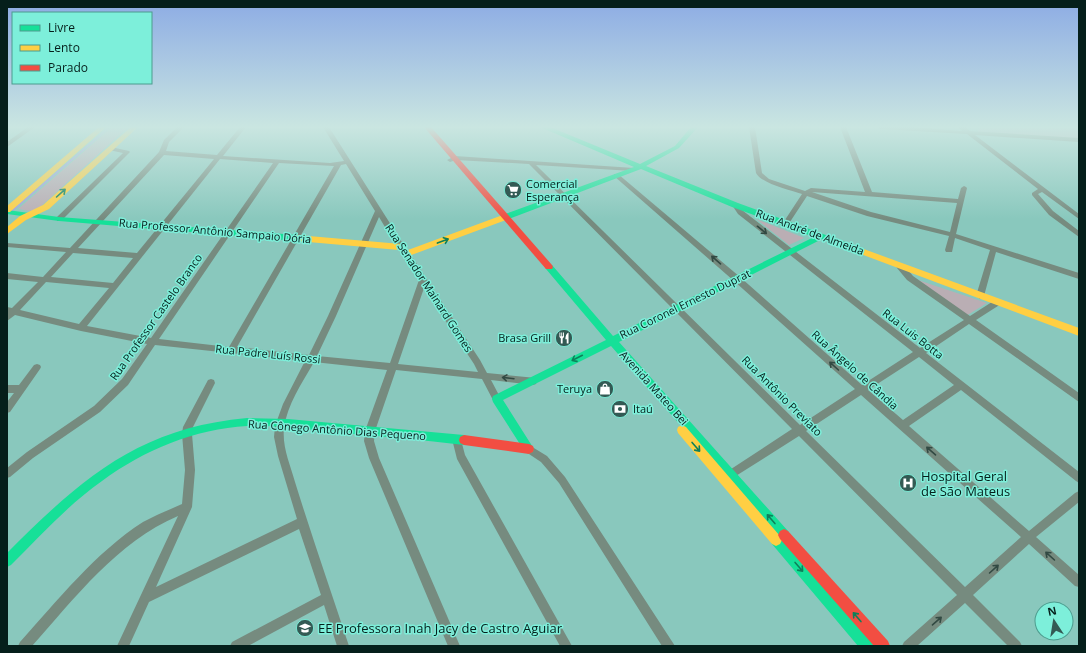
<svg xmlns="http://www.w3.org/2000/svg" width="1086" height="653" viewBox="0 0 1086 653" font-family="'Open Sans',sans-serif">
  <style>
    .green { fill: #baaeb4 }
    .lines { fill: none; stroke-linecap: round; stroke-linejoin: round }
    .stream { stroke: #a6a0de; stroke-width: 1.5 }
    .street { fill: #768b7f; fill-rule: evenodd }
    .fast { fill: #16e098; fill-rule: evenodd }
    .slow { fill: #ffcf43; fill-rule: evenodd }
    .jam { fill: #f24e42; fill-rule: evenodd }
    .oneway { stroke: #0e805a }
    .oneway2 { stroke: #324a43 }
    .labels { text-anchor: middle; stroke-width: 3; stroke-linejoin: round; paint-order: stroke }
    .poi-label { font-size: 11px; fill: #051f1b; stroke: #7defda; text-anchor: start }
    .street-label { font-size: 11px; fill: #051f1b; stroke: #7defda }
    .near-poi-label { font-size: 13px; fill: #051f1b; stroke: #7defda; text-anchor: start }
  </style>
  <rect width="100%" height="100%" fill="#89c8bd"/>
  <!-- green -->
  <g class="green">
    <path d="M112,127h16l-90,82 -8,2 -12,-2z"/>
    <path d="M980,127h99v12l-102,-6z"/>
    <path d="M756,219l46,18 2,1 -15,7z"/>
    <path d="M918,280l69,23 -21,13z"/>
  </g>
  <g class="lines">
    <!-- stream -->
    <path class="stream" d="M12,211l98,-84"/>
    <!-- street -->
    <g class="street">
      <path d="M28,127h7l-28,20v-5z"/>
      <path d="M177,127h7l-15,15 -3,9 51,4 23,-28h6l-23,29 107,7 14,-2 -21,-34h6l76,120 -1,2h-6l-19,-32 -43,99 -19,40 73,7 29,-83 -17,-26 4,-2h3l71,108 7,13 49,5 1,3 -1,3 -3,1 -42,-5 10,19 -1,3 -3,1 -3,-1 -12,-23 -86,-9 -21,61 -1,10 5,17 81,188h-12l-79,-188 -5,-17 1,-10 22,-61 -73,-8c-12,21 -27,43 -30,66 -2,19 6,36 11,54 17,55 36,109 54,164h-12l-13,-41 -76,41h-18l2,-4 89,-47 -22,-66 -150,73 -20,44h-12l61,-130c-61,26 -103,82 -146,130h-14l2,-4c37,-41 76,-90 123,-120 13,-7 26,-12 39,-18l3,-34 -3,-36 1,-7 25,-47 3,-1 3,1 1,3 -22,44 -1,7 3,36 -3,37 -36,80 141,-68 -19,-63 -4,-19 1,-11 8,-22 22,-43 -150,-16 -27,40 -28,27 -67,46 -23,19 -3,1v-10l20,-16 67,-46 28,-27 25,-35 -66,-13 -66,-16 -8,6v-14l5,1 26,-26 -31,-3v-6l36,4 23,-25 -59,-5v-4l63,5 89,-96 5,-12zM164,155l50,4 -77,94 -59,-5zM220,159l53,4 -122,175 -64,-12zM279,163l55,3 -105,181 -70,-8zM346,164l29,47 -47,105 -19,39 -72,-8 104,-182zM73,253l60,5 -20,25 -62,-6zM46,282l63,6 -30,36 -59,-14zM424,288l50,76 4,8 -80,-8z"/>
      <path d="M749,127h6l7,46 7,6 36,12 6,-3 54,4 -25,-65h6l26,65 86,7 3,-11 3,-2 2,1 1,1 -11,46 123,39v6l-83,-27 -12,44 -4,3 -4,-3 14,-46 -35,-12 -3,14h-6l-1,-2 4,-14 -82,-20 -60,-20 -19,29h-4l-1,-2 19,-29c-12,-4 -40,-10 -46,-21zM812,192l145,11 -7,29 -79,-20z"/>
      <path d="M877,127h35l50,4 -4,-4h7l5,4 109,7v4l-104,-7 104,79v5l-37,-27 -4,2 15,17 26,20v6l-30,-22 -17,-20v-2l6,-4 -71,-55 -87,-5z"/>
      <path d="M111,147l18,4 1,1 -69,69h-4v-4l66,-64 -14,-3 -1,-1z"/>
      <path d="M455,156l179,12 1,1 -3,2 -96,-6 264,260 55,-36 -121,-108 -120,-105v-2h4l122,103 122,108 51,-33 -175,-138 -6,-9 1,-1h4l5,6 178,138 44,-28 -57,-40 -10,-12 -1,-2 1,-2h6l10,12 57,40 25,-16h6l1,2 -1,2 -25,16 103,73v9l-110,-78 -43,29 153,119v11l-3,-2 -115,-91 -52,36 120,105 46,-38 4,-2v11l-43,35 43,38v12l-4,-1 -46,-42 -56,51 47,47 2,4h-14l-43,-43 -48,43h-15l2,-4 53,-47 -158,-159 -68,43 -3,2 -3,-2 -2,-3 2,-3 67,-44 -263,-265 -73,-4 -6,2 -3,-2zM919,357l35,28 -51,35 -35,-30zM861,395l160,142 -56,50 -159,-156z"/>
      <path d="M37,364l3,1 1,2 -1,2 -30,43 -3,1v-11l7,-9h-7v-8h12l15,-20z"/>
      <path d="M457,435l3,1 5,19 107,191h-12l-103,-187 -5,-20 2,-3z"/>
      <path d="M529,445l18,11 18,21 110,169h-13l-103,-163 -18,-21 -15,-10 -2,-3 2,-3z"/>
    </g>
    <!-- fast -->
    <g class="fast">
      <path d="M540,127h10l90,37 35,-18 16,-19h7l-19,21 -33,18 92,37 126,46 1,2 -1,2 -3,1 -39,-15 -203,103 169,189 2,4 -2,4 -4,2 88,100 2,5h-16l-86,-102 -2,-4 2,-4 4,-2 -165,-188 -108,54 31,49 -1,3 -4,2 -4,-2 -32,-50 -1,-3 1,-3 113,-56 -60,-71 -1,-2 1,-2h6l61,71 201,-99 -82,-30 -91,-38 -135,51h-6v-4l134,-49z"/>
      <path d="M7,210l52,7 238,18 4,3 -4,3 -238,-20 -52,-7z"/>
      <path d="M247,418l41,1 176,16 4,2 1,3 -1,3 -4,2c-41,-5 -82,-9 -123,-12 -31,-3 -63,-8 -94,-7 -52,3 -103,24 -145,55 -34,24 -62,55 -91,84l-4,2v-14c74,-74 131,-125 240,-135z"/>
    </g>
    <!-- slow -->
    <g class="slow">
      <path d="M99,127h7l-96,85h-3v-6z"/>
      <path d="M131,127h7l-89,82 -23,11 -19,14v-7l13,-11 23,-11z"/>
      <path d="M500,216h3l4,2 -1,2 -100,37 -3,-1 -4,-6 -102,-9 -4,-3 4,-3 104,9 3,1 4,5z"/>
      <path d="M861,248l218,80v8l-221,-83 -1,-2 1,-2z"/>
      <path d="M682,425l4,2 94,109 2,4 -2,4 -4,2 -4,-2 -94,-111 -1,-3 1,-3z"/>
    </g>
    <!-- jam -->
    <g class="jam">
      <path d="M424,127h7l121,138 1,2 -1,2h-6z"/>
      <path d="M464,435l65,9 4,2 1,3 -1,3 -4,2 -65,-9 -4,-2 -1,-3 1,-3z"/>
      <path d="M784,529l4,2 100,110 2,5h-16l-94,-107 -2,-4 2,-4z"/>
    </g>
  </g>
  <!-- one-way arrows -->
  <defs><path id="oneway-shaft" d="M-6 0H5M1.5-3L5.5 0L1.5 3" fill="none" stroke-width="1.6" stroke-linecap="round" stroke-linejoin="round"/></defs>
  <g class="oneway">
    <use href="#oneway-shaft" transform="translate(61 193) rotate(-42)"/>
    <use href="#oneway-shaft" transform="translate(443 241) rotate(-20)"/>
    <use href="#oneway-shaft" transform="translate(577 358) rotate(153)"/>
    <use href="#oneway-shaft" transform="translate(696 447) rotate(49)"/>
    <use href="#oneway-shaft" transform="translate(771 519) rotate(-131)"/>
    <use href="#oneway-shaft" transform="translate(799 567) rotate(49)"/>
    <use href="#oneway-shaft" transform="translate(857 617) rotate(-131)"/>
  </g>
  <g class="oneway2">
    <use href="#oneway-shaft" transform="translate(762 230) rotate(39)"/>
    <use href="#oneway-shaft" transform="translate(716 260) rotate(-139)"/>
    <use href="#oneway-shaft" transform="translate(834 366) rotate(-138)"/>
    <use href="#oneway-shaft" transform="translate(508 378) rotate(-173)"/>
    <use href="#oneway-shaft" transform="translate(931 451) rotate(-139)"/>
    <use href="#oneway-shaft" transform="translate(1050 556) rotate(-138)"/>
    <use href="#oneway-shaft" transform="translate(994 569) rotate(-42)"/>
    <use href="#oneway-shaft" transform="translate(937 621) rotate(-41)"/>
  </g>
  <!-- sky -->
  <linearGradient id="sky" x2="0" y2="1"><stop stop-color="#8dace4"/><stop offset="0.58" stop-color="#cae6e1"/><stop offset="1" stop-color="#cae6e1" stop-opacity="0"/></linearGradient>
  <rect width="1086" height="219" fill="url(#sky)"/>
  <!-- icons -->
  <defs>
    <symbol id="supermarket-disc" viewBox="-11 -11 22 22"><circle r="9.5" fill="#335a54" stroke="#7defda"/><path d="M-6-5.5h2.5l.6 2H6L4.5 2H-2.5L-4.4-4H-6ZM-1.5 3.2a1.3 1.3 0 1 0 .1 0ZM3 3.2a1.3 1.3 0 1 0 .1 0Z" fill="#fff"/></symbol>
    <symbol id="restaurant-disc" viewBox="-11 -11 22 22"><circle r="9.5" fill="#335a54" stroke="#7defda"/><path d="M-5-6h1v4h1v-4h1v4h1v-4h1v5L-1.5 .5V6h-2V.5L-5-1ZM5-6V6H3V1.5H1.5Q1.5-4 5-6Z" fill="#fff"/></symbol>
    <symbol id="shop-disc" viewBox="-11 -11 22 22"><circle r="9.5" fill="#335a54" stroke="#7defda"/><path d="M-5-2.5h2.3a2.7 3.5 0 0 1 5.4 0H5L5.5 6h-11ZM-1.5-2.5h3a1.5 2.3 0 0 0-3 0Z" fill="#fff"/></symbol>
    <symbol id="bank-disc" viewBox="-11 -11 22 22"><circle r="9.5" fill="#335a54" stroke="#7defda"/><path d="M-6-4H6V4H-6ZM0-2.3a2.3 2.3 0 1 0 0 4.6a2.3 2.3 0 1 0 0-4.6Z" fill="#fff"/></symbol>
    <symbol id="hospital-disc" viewBox="-11 -11 22 22"><circle r="9.5" fill="#335a54" stroke="#7defda"/><path d="M-5-5h3v3.5h4V-5h3V5h-3V1.5h-4V5h-3Z" fill="#fff"/></symbol>
    <symbol id="school-disc" viewBox="-11 -11 22 22"><circle r="9.5" fill="#335a54" stroke="#7defda"/><path d="M0-5L7-2L0 1L-7-2ZM-4 1L0 2.5L4 1V4Q0 6-4 4Z" fill="#fff"/></symbol>
  </defs>
  <g fill-rule="evenodd">
    <use href="#supermarket-disc" x="503" y="180" width="20" height="20"/>
    <use href="#restaurant-disc" x="554" y="328" width="20" height="20"/>
    <use href="#shop-disc" x="595" y="379" width="20" height="20"/>
    <use href="#bank-disc" x="610" y="399" width="20" height="20"/>
    <use href="#hospital-disc" x="898" y="473" width="20" height="20"/>
    <use href="#school-disc" x="295" y="618" width="20" height="20"/>
  </g>
  <g class="labels">
    <!-- poi labels -->
    <g class="poi-label">
      <text x="526" y="188">Comercial<tspan x="526" dy="13">Esperança</tspan></text>
      <text x="551" y="342" text-anchor="end">Brasa Grill</text>
      <text x="592" y="393" text-anchor="end">Teruya</text>
      <text x="633" y="413">Itaú</text>
    </g>
    <!-- street labels -->
    <g class="street-label">
      <text transform="translate(215 231) rotate(5)" y="4">Rua Professor Antônio Sampaio Dória</text>
      <text transform="translate(810 232) rotate(20)" y="4">Rua André de Almeida</text>
      <text transform="translate(429 288) rotate(57)" y="4">Rua Senador Mainard Gomes</text>
      <text transform="translate(685 304) rotate(-26)" y="4">Rua Coronel Ernesto Duprat</text>
      <text transform="translate(156 317) rotate(-55)" y="4">Rua Professor Castelo Branco</text>
      <text transform="translate(913 334) rotate(38)" y="4">Rua Luis Botta</text>
      <text transform="translate(268 354) rotate(6)" y="4">Rua Padre Luís Rossi</text>
      <text transform="translate(855 370) rotate(42)" y="4">Rua Ângelo de Cândia</text>
      <text transform="translate(654 388) rotate(48)" y="4">Avenida Mateo Bei</text>
      <text transform="translate(782 396) rotate(45)" y="4">Rua Antônio Previato</text>
      <text transform="translate(337 430) rotate(4)" y="4">Rua Cônego Antônio Dias Pequeno</text>
    </g>
    <!-- near-poi labels -->
    <g class="near-poi-label">
      <text x="921" y="481">Hospital Geral<tspan x="921" dy="15">de São Mateus</tspan></text>
      <text x="318" y="633">EE Professora Inah Jacy de Castro Aguiar</text>
    </g>
  </g>
  <!-- border -->
  <rect width="1086" height="653" fill="none" stroke="#051f1b" stroke-width="16"/>
  <!-- legend -->
  <rect x="12" y="12" width="140" height="72" fill="#7defda" stroke="#4d9c8e"/>
  <rect x="20" y="25" width="20" height="6" fill="#16e098" stroke="#4d9c8e"/>
  <text x="48" y="32" font-size="12" fill="#051f1b">Livre</text>
  <rect x="20" y="45" width="20" height="6" fill="#ffcf43" stroke="#4d9c8e"/>
  <text x="48" y="52" font-size="12" fill="#051f1b">Lento</text>
  <rect x="20" y="65" width="20" height="6" fill="#f24e42" stroke="#4d9c8e"/>
  <text x="48" y="72" font-size="12" fill="#051f1b">Parado</text>
  <!-- north arrow -->
  <g transform="translate(1054 621) rotate(348)"><circle r="19" fill="#7defda" stroke="#4d9c8e"/>
  <path d="M0-3L7 15L0 10L-7 15Z" fill="#335a54"/>
  <text y="-6" font-size="11" font-weight="bold" text-anchor="middle" fill="#051f1b">N</text>
  </g>
</svg>
